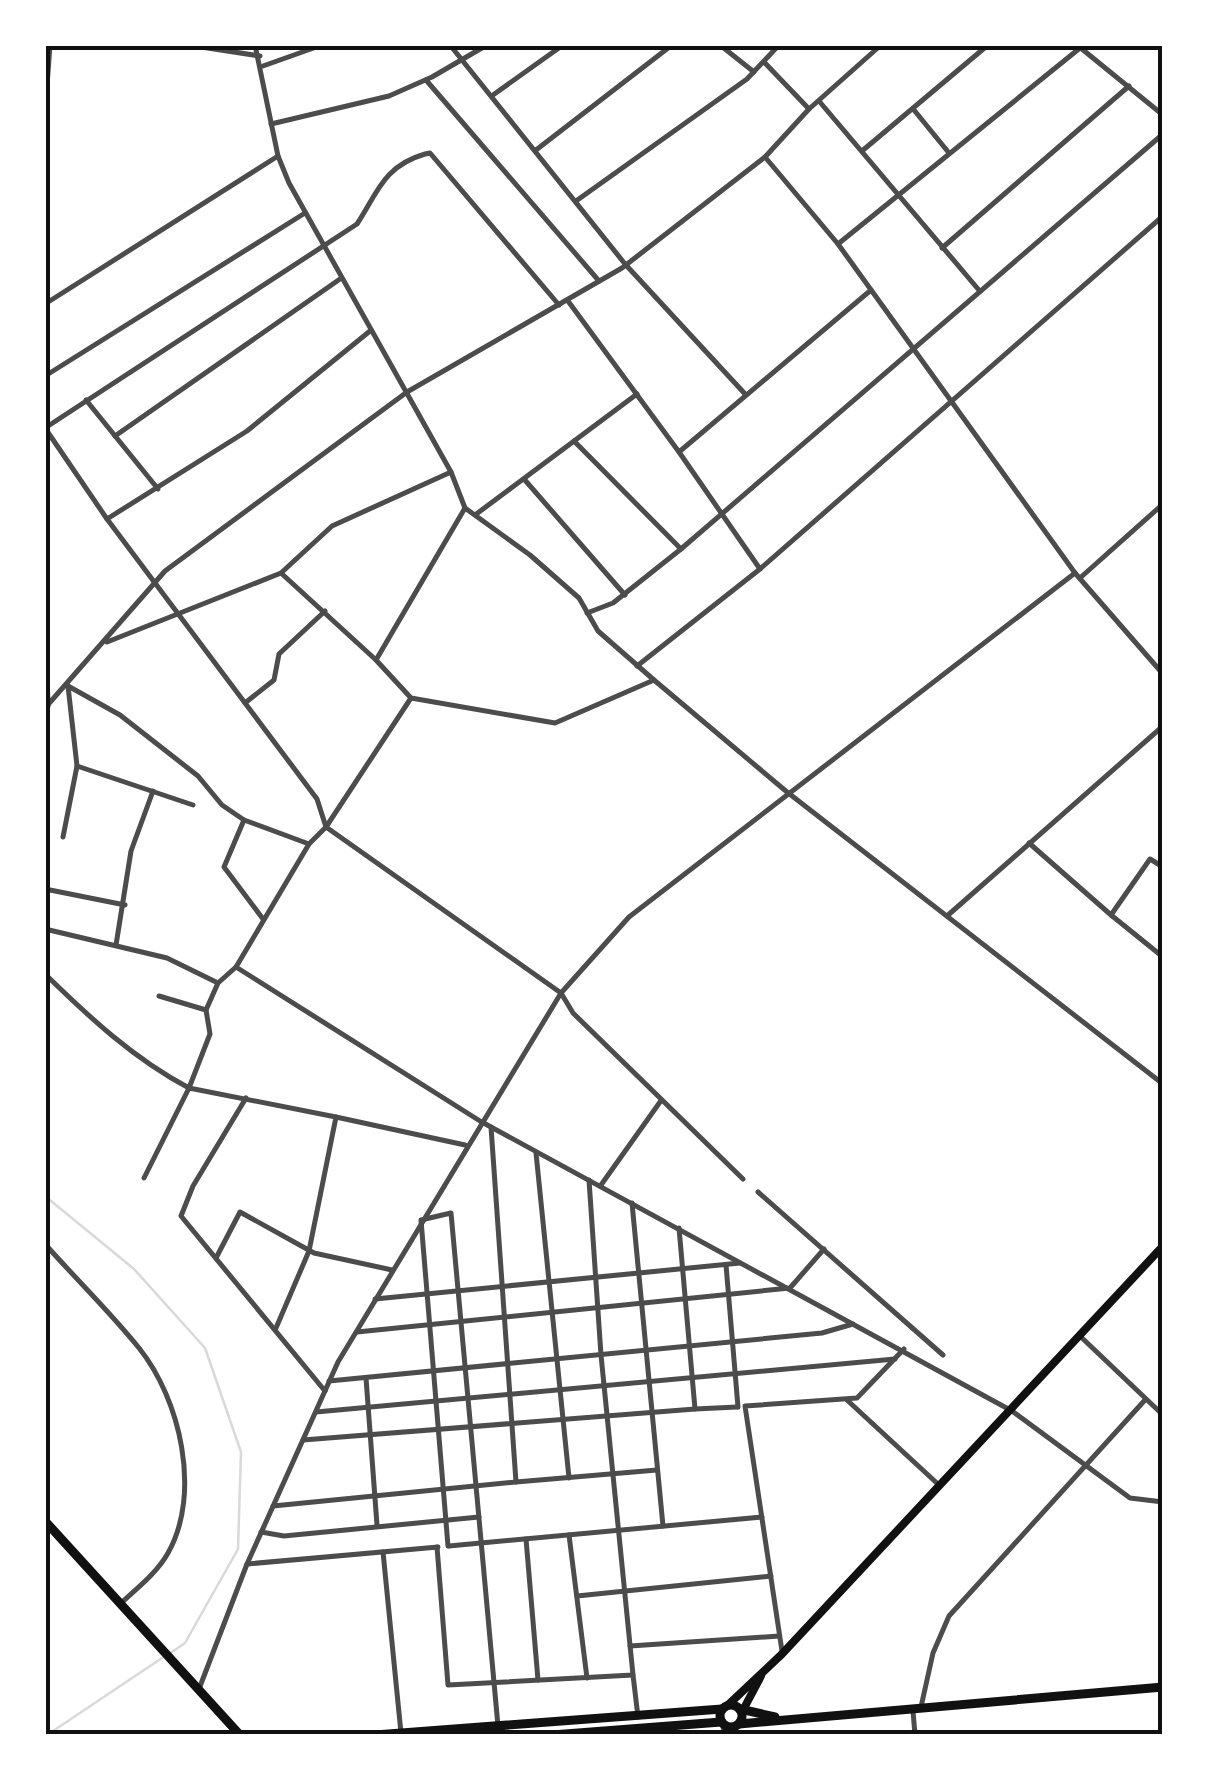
<svg xmlns="http://www.w3.org/2000/svg" width="1208" height="1780" viewBox="0 0 1208 1780" font-family="Quicksand,sans-serif">
  <style>
    .lines { fill: none; stroke-linecap: round; stroke-linejoin: round }
    .stream { stroke: #d9d9d9; stroke-width: 2.5 }
    .minor { stroke: #4c4c4c; stroke-width: 5 }
    .secondary { stroke: #111; stroke-width: 8 }
    .primary { stroke: #111; stroke-width: 9 }
    .neatline { fill: none; stroke: #111; stroke-width: 4 }
  </style>
  <rect width="100%" height="100%" fill="#fff"/>
  <g class="lines">
    <!-- stream -->
    <g class="stream">
      <path d="M45,1196l89,73 71,79 36,104 -3,97 -53,94 -16,11"/>
      <path d="M47,1735l115,-77"/>
    </g>
    <!-- minor -->
    <g class="minor">
      <path d="M188,45l72,11"/>
      <path d="M255,45l23,111 11,27 162,289 14,36 65,47 49,43 19,33 56,49"/>
      <path d="M450,45l175,219 121,131"/>
      <path d="M720,45l34,27"/>
      <path d="M1077,45l86,70"/>
      <path d="M764,62l45,47"/>
      <path d="M263,66l59,-21"/>
      <path d="M426,80l173,201"/>
      <path d="M493,95l70,-50"/>
      <path d="M819,101l159,188"/>
      <path d="M914,110l35,43"/>
      <path d="M45,113l5,-68"/>
      <path d="M271,124l118,-28 43,-19 55,-32"/>
      <path d="M536,150l136,-105"/>
      <path d="M862,151l126,-106"/>
      <path d="M765,157l73,87 237,329 88,101"/>
      <path d="M576,201l171,-122 32,-34"/>
      <path d="M838,244l242,-196"/>
      <path d="M942,248l187,-162"/>
      <path d="M568,301l111,151 192,-162"/>
      <path d="M45,304l233,-148"/>
      <path d="M45,376l260,-163"/>
      <path d="M86,400l72,89"/>
      <path d="M45,428l62,91 210,280 9,28 235,166 12,20 170,166"/>
      <path d="M45,428l312,-204c20,-30 26,-58 68,-70l5,-1 129,152"/>
      <path d="M115,436l225,-157"/>
      <path d="M574,441l107,108"/>
      <path d="M679,452l81,117"/>
      <path d="M524,479l101,116"/>
      <path d="M465,508l-89,152 35,38 144,25 99,-43 133,112 376,292"/>
      <path d="M475,515l162,-121"/>
      <path d="M107,519l140,-88 123,-100"/>
      <path d="M1080,578l83,-74"/>
      <path d="M45,611l3,95"/>
      <path d="M587,613l26,-10 68,-54 482,-415"/>
      <path d="M107,642l174,-69"/>
      <path d="M376,660l-95,-87 51,-47 119,-54"/>
      <path d="M637,666l123,-97 403,-353"/>
      <path d="M68,686l52,29 78,61 24,29 22,15 65,24"/>
      <path d="M411,698l-85,129 -17,17 -73,123 244,154 532,290 118,87 33,4"/>
      <path d="M245,703l29,-23 5,-26 46,-43"/>
      <path d="M45,708l120,-137 242,-179 215,-124 143,-111 44,-48 72,-64"/>
      <path d="M77,766l116,39"/>
      <path d="M244,820l-20,47 39,52"/>
      <path d="M63,837l14,-71 -9,-80"/>
      <path d="M1029,843l82,72"/>
      <path d="M1163,867l-13,-8 -39,56 52,42"/>
      <path d="M45,889l80,16"/>
      <path d="M947,916l216,-190"/>
      <path d="M45,929l122,29 51,25"/>
      <path d="M116,945l15,-94 22,-60"/>
      <path d="M45,974c44,43 89,85 144,114l21,-54 -4,-24 12,-27 18,-16"/>
      <path d="M159,996l47,14"/>
      <path d="M246,1098l-53,88 -12,30 144,175"/>
      <path d="M336,1117l129,28"/>
      <path d="M491,1127l25,355 141,-12"/>
      <path d="M536,1153l33,325"/>
      <path d="M144,1178l45,-90 147,29 -27,134 -33,77"/>
      <path d="M601,1185l59,-83"/>
      <path d="M758,1192l185,163"/>
      <path d="M632,1203l31,323"/>
      <path d="M45,1244c31,35 65,68 94,104 41,51 63,145 29,205 -11,20 -32,36 -48,51"/>
      <path d="M216,1258l24,-46 74,41 78,17"/>
      <path d="M726,1265l12,142"/>
      <path d="M375,1299l365,-36"/>
      <path d="M357,1332l433,-44 34,-39"/>
      <path d="M1081,1337l82,78"/>
      <path d="M366,1378l11,147"/>
      <path d="M329,1381l493,-48 31,-9"/>
      <path d="M847,1400l93,86"/>
      <path d="M695,1409l42,-2"/>
      <path d="M316,1412l579,-53"/>
      <path d="M303,1440l392,-31 -16,-181"/>
      <path d="M273,1506l243,-24"/>
      <path d="M261,1532l23,4 195,-19"/>
      <path d="M569,1535l18,143"/>
      <path d="M526,1539l12,141"/>
      <path d="M448,1546l-27,-326 30,-7 47,513"/>
      <path d="M449,1546l313,-29"/>
      <path d="M437,1547l11,138 185,-10 -32,-320 -12,-175"/>
      <path d="M383,1552l18,181"/>
      <path d="M247,1564l191,-17"/>
      <path d="M577,1596l194,-20"/>
      <path d="M630,1646l149,-10"/>
      <path d="M782,1651l-37,-245 112,-8 47,-49"/>
      <path d="M633,1675l5,42"/>
      <path d="M199,1689l48,-125 91,-202 223,-369 68,-76 446,-344"/>
      <path d="M921,1707l12,-54 16,-37 196,-216"/>
      <path d="M913,1711l2,24"/>
      <path d="M722,1723l3,12"/>
    </g>
    <!-- secondary -->
    <g class="secondary">
      <path d="M728,1705l54,-51 381,-408"/>
      <path d="M742,1712l19,-36"/>
    </g>
    <!-- primary -->
    <g class="primary">
      <path d="M45,1521l195,214"/>
      <circle cx="731" cy="1716" r="11"/>
      <path d="M740,1709l35,8"/>
      <path d="M739,1724l424,-37"/>
      <path d="M375,1735l347,-26"/>
      <path d="M552,1735l169,-13"/>
    </g>
  </g>
  <!-- border -->
  <rect width="1208" height="1780" fill="none" stroke="#ffffff" stroke-width="95"/>
  <rect x="48" y="48" width="1112" height="1684" class="neatline"/>
</svg>
